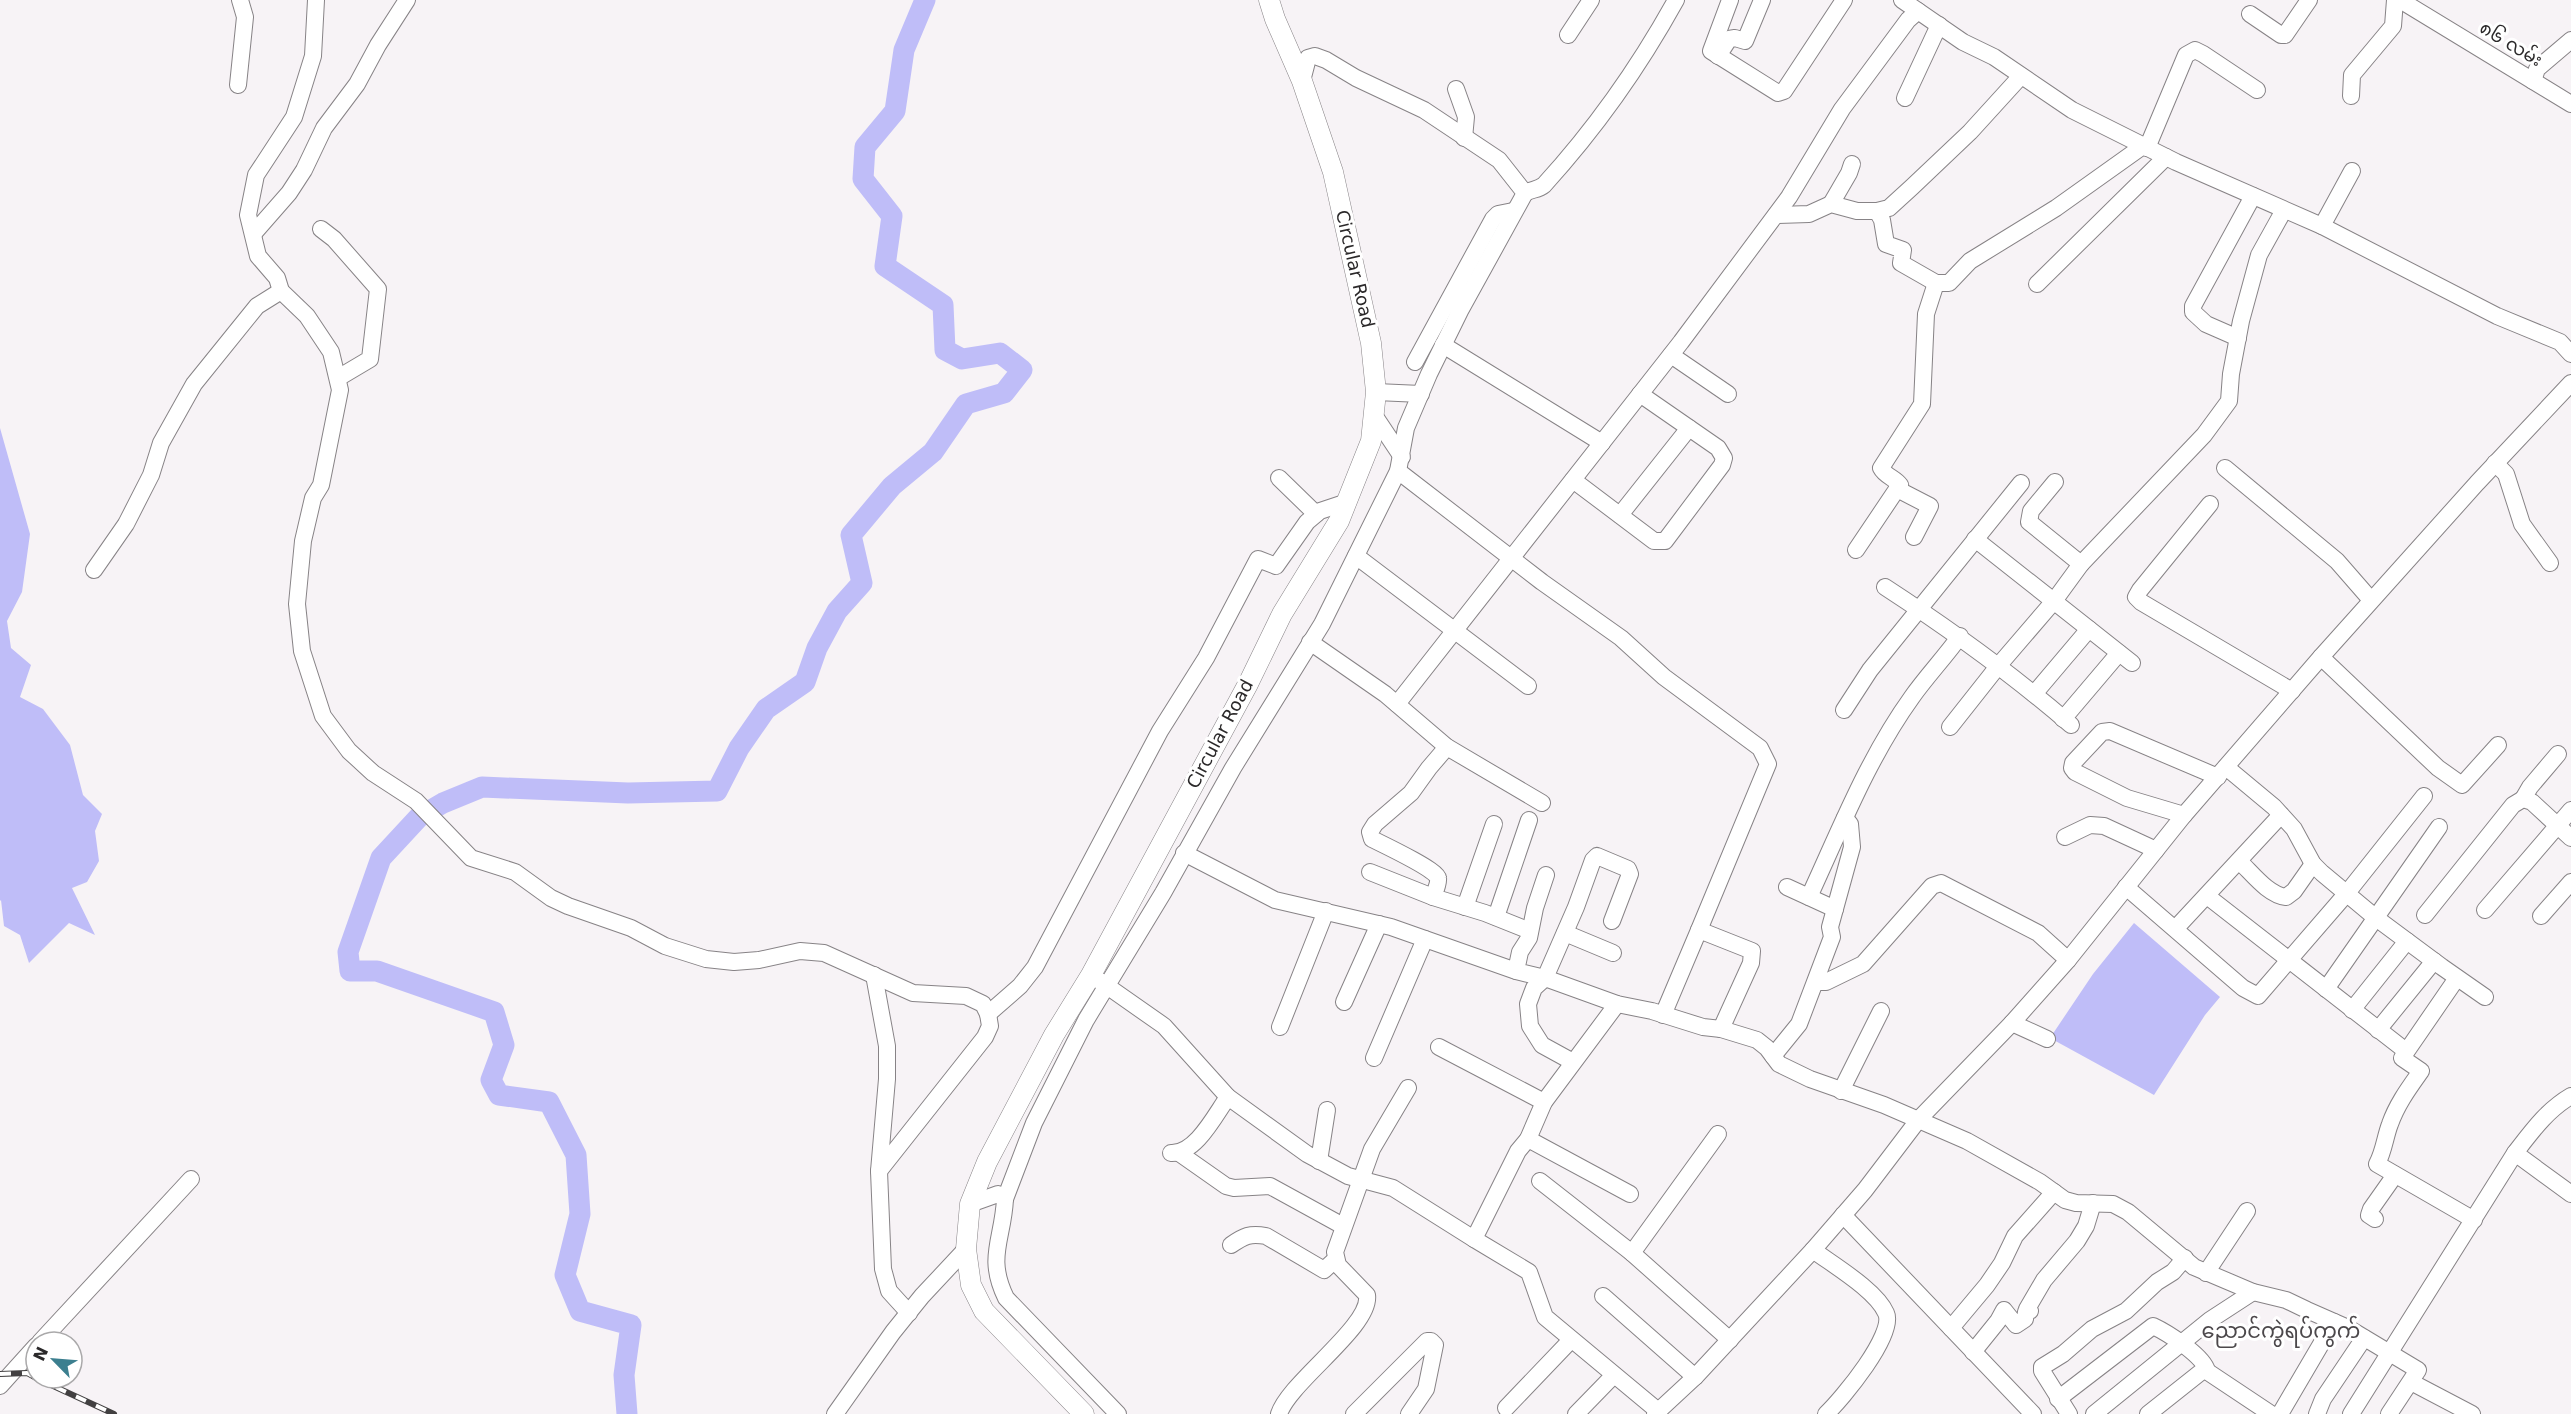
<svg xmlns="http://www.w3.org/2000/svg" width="2571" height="1414" viewBox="0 0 2571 1414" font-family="'DejaVu Sans','Noto Sans Myanmar',sans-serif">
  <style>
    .water { fill: #bfbdf8 }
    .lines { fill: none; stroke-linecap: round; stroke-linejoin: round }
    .river { stroke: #bfbdf8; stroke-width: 21 }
    .minor-casing { stroke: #878386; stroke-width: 18 }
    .major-casing { stroke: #878386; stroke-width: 21 }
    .minor { stroke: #fff; stroke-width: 16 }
    .major { stroke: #fff; stroke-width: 20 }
    .rail-casing { stroke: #424041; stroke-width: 6 }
    .rail { stroke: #fff; stroke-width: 4; stroke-dasharray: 11; stroke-linecap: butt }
    .labels { text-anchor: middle; stroke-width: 6; stroke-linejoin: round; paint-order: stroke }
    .street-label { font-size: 18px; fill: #2b292a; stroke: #fff }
    .quarter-label { font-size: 21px; fill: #4c484b; stroke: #fff }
  </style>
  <rect width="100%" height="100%" fill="#f7f3f6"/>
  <!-- water -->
  <g class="water">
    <path d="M0,428l30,106 -8,58 -15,29 4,27 20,17 -11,32 23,12 27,36 13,50 19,19 -7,17 4,30 -12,21 -15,6 23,47 -26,-12 -40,40 -9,-28 -16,-9 -3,-26 -1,1z"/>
    <path d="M2134,923l86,74 -15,18 -51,80 -104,-57 43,-64z"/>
  </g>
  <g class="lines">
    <!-- river -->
    <path class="river" d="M627,1414l-3,-39 7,-50 -51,-14 -15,-36 15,-61 -4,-59 -27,-53 -50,-7 -8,-15 13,-35 -10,-33 -117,-41h-27l-2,-19 33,-94 38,-41 24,-14 39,-16 146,6 89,-2 22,-43 27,-39 39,-27 12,-34 20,-37 25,-28 -11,-48 41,-49 41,-34 33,-48 38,-11 18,-23 -22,-17 -38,6 -17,-9 -2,-45 -58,-39 7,-50 -29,-37 2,-32 30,-36 9,-61 21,-50"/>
    <defs>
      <g id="minor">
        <path d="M316,0l-3,56 -19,61 -38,58 -8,40 10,41 19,22 4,13 26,25 24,36 9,38 -19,95 -8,13 -10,43 -6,63 5,47 21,65 26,35 24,22 43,28 55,57 44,14 36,26 17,8 63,22 34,18 41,13 28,3 25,-2 41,-9 24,2 89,40 53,3 17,8 5,10 2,12 -5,11 -106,134"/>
        <path d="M1730,0l-19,51 67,42 6,-2 60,-91"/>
        <path d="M1902,0l61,42 31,15 78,53 104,52 146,64 175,90 63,26 11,12"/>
        <path d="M2400,0l171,104"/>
        <path d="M2250,14l31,21h4l24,-35"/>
        <path d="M1568,35l23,-35"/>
        <path d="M1718,56l11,-17 6,-1 10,3 17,-41"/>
        <path d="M2533,81l4,-12 34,-29"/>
        <path d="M238,85l7,-68 -5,-17"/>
        <path d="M1456,89l10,28 -2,21"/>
        <path d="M2351,96l1,-21 41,-49 2,-26"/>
        <path d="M1905,98l34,-73"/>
        <path d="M2147,148l39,-93 9,-5 8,4 54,36"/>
        <path d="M1525,193c7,-4 13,-3 19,-8 52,-57 95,-118 132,-185"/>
        <path d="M1831,204l18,-31 3,-9"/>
        <path d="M1877,211l12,-3 23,-21 58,-55 51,-56"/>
        <path d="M1776,215l33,-1 22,-10 26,7h20l5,9 4,24 17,6 -2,13 35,20h13l21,-22 86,-53 87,-62"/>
        <path d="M2322,226l30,-55"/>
        <path d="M321,229l13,10 44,50 -8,70 -32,19"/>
        <path d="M254,233l35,-40 15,-23 20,-42 33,-44 21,-39 29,-45"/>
        <path d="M2037,284l129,-127"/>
        <path d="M2238,338l-32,-14 -13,-12v-6l60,-110"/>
        <path d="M1443,345l159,98"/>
        <path d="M1671,355l57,39"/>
        <path d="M1415,362l78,-143 5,-5 15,-3"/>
        <path d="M1376,392l45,2"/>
        <path d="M1374,415l28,42"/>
        <path d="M2495,463l11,11 16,50 28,39"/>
        <path d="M2225,468l112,93 34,39"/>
        <path d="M1398,471l144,111 79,56 43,39 96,71 8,16 -69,166"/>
        <path d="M1279,478l37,36"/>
        <path d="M1573,480l81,61h11l57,-76 2,-7 -6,-10 -78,-54"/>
        <path d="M2055,482l-24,29 -2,11 52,42"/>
        <path d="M2210,504l-70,86 -4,7 5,5 151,89"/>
        <path d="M1620,515l69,-87"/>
        <path d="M1914,537l16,-31 -33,-17 3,-4c-5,-7 -15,-9 -19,-17l41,-64 4,-90 10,-31"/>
        <path d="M1975,539l157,124"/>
        <path d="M1856,550l41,-61"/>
        <path d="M1356,556l172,130"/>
        <path d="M94,570l32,-46 25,-49 10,-32 33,-59 63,-78 24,-15"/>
        <path d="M1885,587c66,43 127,87 186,138"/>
        <path d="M1310,642l75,52 62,53 95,56"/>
        <path d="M2321,657l117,111 24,17 36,-40"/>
        <path d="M2034,694l55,-65"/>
        <path d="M1397,704l284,-362 108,-145 53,-88 66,-89 10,-9"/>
        <path d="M1844,710l26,-40 151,-187"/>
        <path d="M2063,719l56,-66"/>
        <path d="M1950,727l49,-62 55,-64 27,-37 123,-129 25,-34 2,-27 10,-53 18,-66 25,-45"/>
        <path d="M1447,747l-18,21 -18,25 -36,31 -5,8 2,7c10,5 65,31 66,39 1,5 -3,14 -5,19l52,16 45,18"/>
        <path d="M2226,767l48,40 20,22 19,35 9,9 54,45 66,49 43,30"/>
        <path d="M2523,799l7,-12 28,-33"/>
        <path d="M2184,815l-57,-17 -52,-26 -3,-4 1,-5 29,-31 8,-1 108,46"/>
        <path d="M2065,837l25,-12 14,1 52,24"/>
        <path d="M1184,853l91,47 116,27 125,44"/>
        <path d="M2239,861c13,12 29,34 47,36l8,-6 19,-27"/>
        <path d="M1370,872l63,25"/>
        <path d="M1546,875l-11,33 -6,30 -9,14 -4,19 29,7 72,26 35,7 51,16 18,2 36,11 10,8 12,16 31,15 74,26 83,36 73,41 25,18 11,3 37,1 15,8 66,55 59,25 33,8 21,10 41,18 70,42 -29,44"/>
        <path d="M1787,887l48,22"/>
        <path d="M2126,887l117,101 15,8 89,-103 77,-97"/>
        <path d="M2207,896l199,155"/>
        <path d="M1809,897c31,-67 59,-139 103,-200 14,-20 33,-40 48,-61"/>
        <path d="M1465,907l29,-83"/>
        <path d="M2485,910l86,-100"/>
        <path d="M2425,915l88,-110 10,-6 9,3 39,36"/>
        <path d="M2541,916l30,-34"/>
        <path d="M1496,917l33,-97"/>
        <path d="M2176,928l105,-113"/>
        <path d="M1565,933l48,20"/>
        <path d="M874,975l13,71v33l-8,92 4,98 6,22 20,22"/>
        <path d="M2457,978l-55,80 19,13c-12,17 -24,33 -31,53 -5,13 -6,27 -13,40l97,56"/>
        <path d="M1097,979l67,47 64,71 79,57 41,22 45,12 81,51"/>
        <path d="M1816,982h10l37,-18 69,-78 9,-3 97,50 30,27"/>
        <path d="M2326,989l113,-162"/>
        <path d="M1344,1002l35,-78"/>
        <path d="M1617,1004l-73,98 -16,37 -10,12 -44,88 55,33 16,45 113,94"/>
        <path d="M2352,1010l55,-69"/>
        <path d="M988,1014l32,-28 15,-19 125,-236 46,-73 52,-99 18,7 31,-44 13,-11 27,-9"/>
        <path d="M1663,1015l36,-85 53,21 -1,12 -30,66"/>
        <path d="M2012,1023l35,16"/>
        <path d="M1280,1027l46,-116"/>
        <path d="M2378,1030l56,-69"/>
        <path d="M1439,1047l105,55"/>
        <path d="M1773,1056l26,-32 33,-87 -2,-10 22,-80 -2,-23 -5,-6"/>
        <path d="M1374,1058l51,-119"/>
        <path d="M1573,1062l-31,-17 -12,-19 -2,-22 6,-16 11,-10 31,-71 17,-47 4,-4 31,13 2,5 -18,47"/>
        <path d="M1841,1091l40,-80"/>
        <path d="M1528,1139l102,55"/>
        <path d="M1171,1153c25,1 44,-38 57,-56"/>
        <path d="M1179,1153l47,33 8,2 36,-2 73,40"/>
        <path d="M2515,1153l56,41"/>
        <path d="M1319,1161l8,-51"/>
        <path d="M1540,1181l92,72 98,87"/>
        <path d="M1005,1199l29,-76 52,-103 77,-127 70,-125 89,-144 76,-153 8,-43 23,-54 31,-63 65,-118 -26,-33 -75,-50 -68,-32 -30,-18 -11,-4 -7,2 -6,23"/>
        <path d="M970,1204l28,-10 7,5c-2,41 -19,58 1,99l112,116"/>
        <path d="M1843,1215l190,199"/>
        <path d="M2375,1219l-6,-4 2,-6 24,-34"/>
        <path d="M1231,1245c13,-9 19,-12 35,-9l58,34 12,-11"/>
        <path d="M1813,1250c20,15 63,40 73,63 10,21 -44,86 -60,101"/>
        <path d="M1632,1253l86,-119"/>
        <path d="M2206,1273l41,-62"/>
        <path d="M1603,1296l92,81"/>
        <path d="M1951,1328l36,-43 15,-22 13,-27 39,-44"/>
        <path d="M40,1342l151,-163"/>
        <path d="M1973,1352l25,-31 6,-11 12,15 9,-6 1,-7 4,-1 -3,-2 17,-29 33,-39 9,-15 7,-23"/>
        <path d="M2205,1370l66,44"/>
        <path d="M2411,1382l61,32"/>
        <path d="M0,1386l36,-40"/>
        <path d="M2058,1399l95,-73c15,7 47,28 53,42l-58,46"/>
        <path d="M1506,1408l65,-68"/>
        <path d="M835,1414l58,-82 29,-36 44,-47"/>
        <path d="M1279,1414c10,-32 93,-88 88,-119l-29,-30 -3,-13 37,-103 36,-61"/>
        <path d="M1354,1414l73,-73h4l4,4 -9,44 -17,25"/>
        <path d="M1576,1414l38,-39"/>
        <path d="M1655,1414l40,-37 118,-127 52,-60 54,-71 93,-96 56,-63 116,-145 137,-158 156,-174 94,-100"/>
        <path d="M2069,1414l-27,-43v-4l21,-13 29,-25 34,-18 31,-29 16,-10 12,-14"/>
        <path d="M2094,1414l116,-94 43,-28"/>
        <path d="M2280,1414l54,-92"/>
        <path d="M2317,1414l6,-15 41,-61"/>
        <path d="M2351,1414l164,-261c17,-22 32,-43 56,-57"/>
      </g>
      <path id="major" d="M1084,1414l-100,-103 -13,-26 -5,-36 4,-45 17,-42 67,-127 37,-60 157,-291 34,-70 57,-93 32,-80 5,-49 -5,-49 -38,-171 -31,-91 -27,-62 -6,-19"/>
    </defs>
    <!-- minor casing -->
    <use href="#minor" class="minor-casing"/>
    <!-- major casing -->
    <use href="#major" class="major-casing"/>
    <!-- minor -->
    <use href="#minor" class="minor"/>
    <!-- major -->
    <use href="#major" class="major"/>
    <defs>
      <g id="rail">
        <path d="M0,1374l27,-1 9,5"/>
        <path d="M36,1378l78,36"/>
      </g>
    </defs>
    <!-- rail casing -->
    <use href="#rail" class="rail-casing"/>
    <!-- rail -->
    <use href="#rail" class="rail"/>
  </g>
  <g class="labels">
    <!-- street labels -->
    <g class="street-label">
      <text transform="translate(2511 44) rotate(31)" y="6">၈၆ လမ်း</text>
      <text transform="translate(1355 269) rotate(77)" y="6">Circular Road</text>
      <text transform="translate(1220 734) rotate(-62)" y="6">Circular Road</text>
    </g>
    <!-- quarter labels -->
    <g class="quarter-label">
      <text x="2281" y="1338">ညောင်ကွဲရပ်ကွက်</text>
    </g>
  </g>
  <!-- north arrow -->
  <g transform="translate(54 1360) rotate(295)"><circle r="28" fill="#ffffff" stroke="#aaa9aa" stroke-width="1.5"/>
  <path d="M0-4.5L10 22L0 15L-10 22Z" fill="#3c7f8f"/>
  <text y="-9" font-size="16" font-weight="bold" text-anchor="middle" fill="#2b292a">N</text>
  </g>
</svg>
